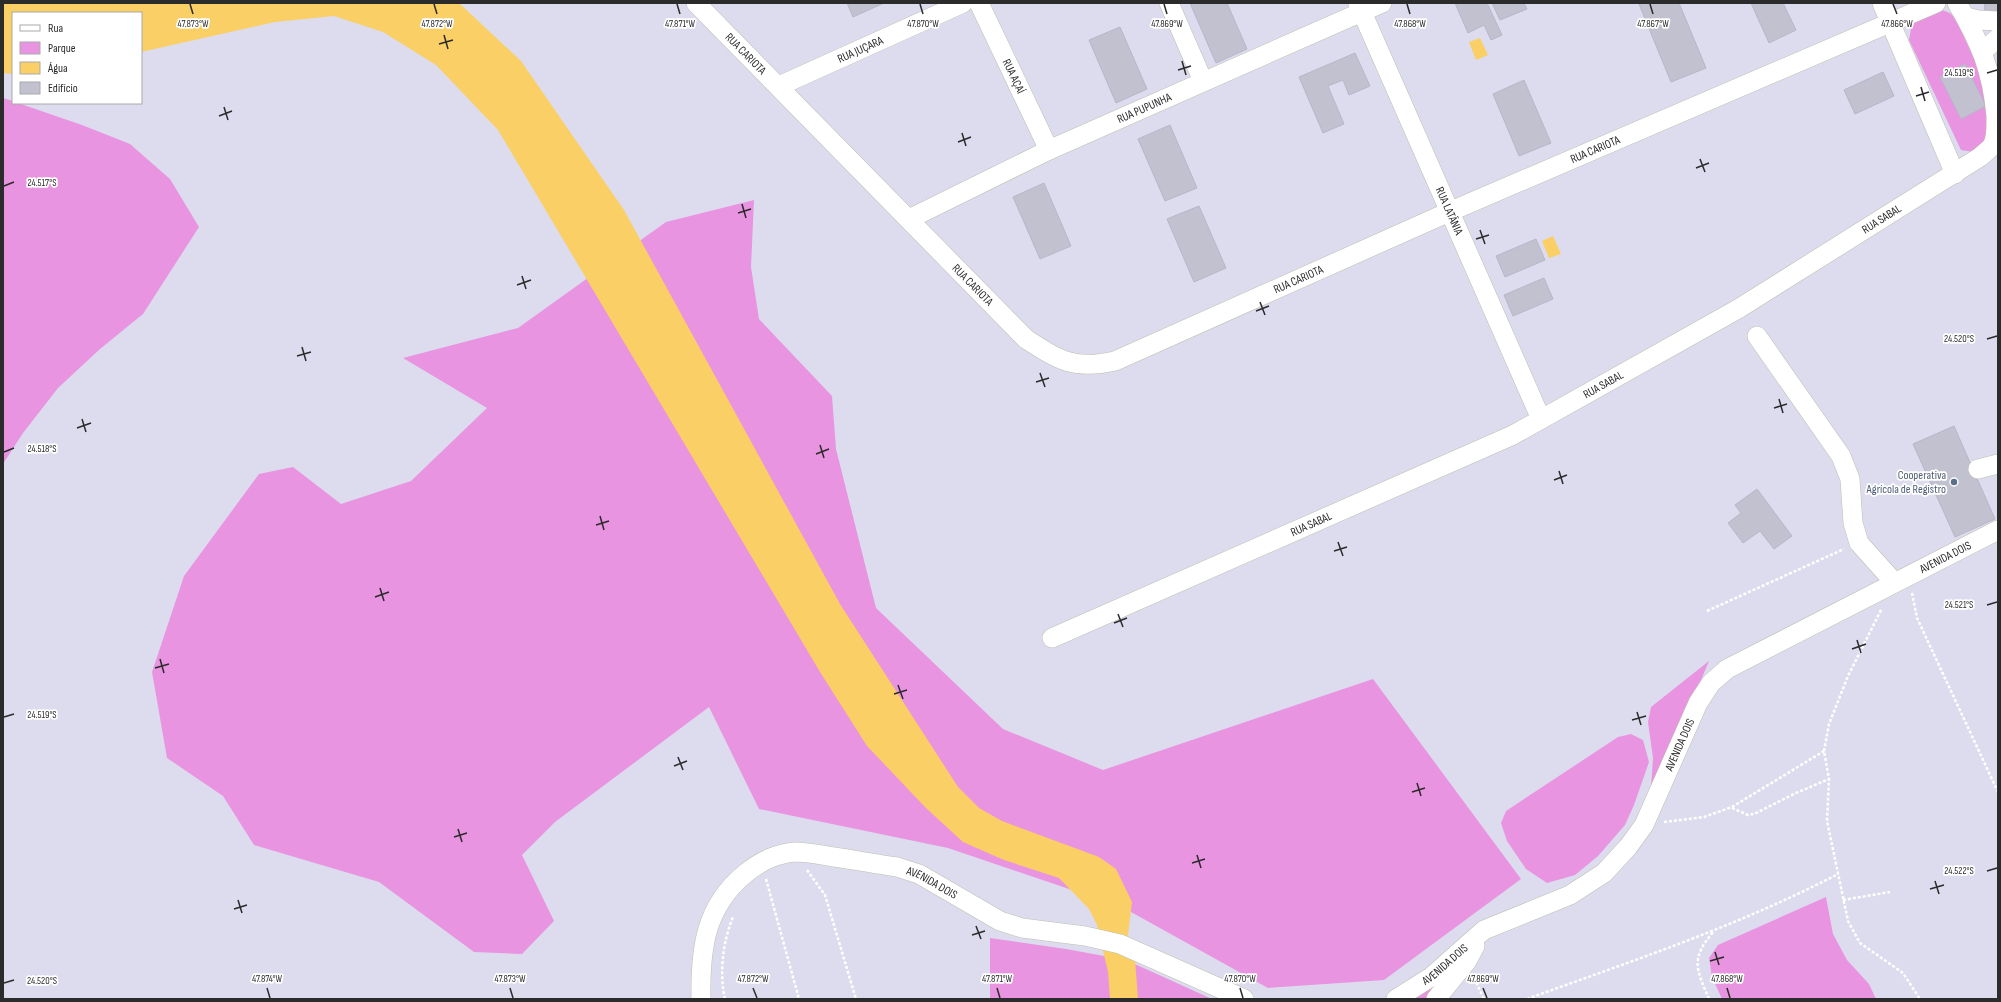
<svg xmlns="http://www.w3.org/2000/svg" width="2001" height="1002" viewBox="0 0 2001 1002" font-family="'Sofia Sans Condensed',sans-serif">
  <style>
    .green { fill: #e994e0 }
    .water { fill: #f9cf66 }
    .building { fill: #c2c1d0; stroke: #b7b6ca }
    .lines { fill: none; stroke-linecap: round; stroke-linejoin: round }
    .minor-casing { stroke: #bcc0b0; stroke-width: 20 }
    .path { stroke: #fff; stroke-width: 2.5; stroke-dasharray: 3 2; stroke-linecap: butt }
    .minor { stroke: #fff; stroke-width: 19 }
    .ticks { fill: none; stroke: #2b2b2b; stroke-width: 1.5 }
    .service-dot { fill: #5c6f8a; stroke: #fff; stroke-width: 1.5 }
    .labels { text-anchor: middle; stroke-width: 3.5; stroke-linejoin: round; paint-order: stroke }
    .street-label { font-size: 12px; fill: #2b2b2b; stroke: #fff }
    .service-label { font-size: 12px; fill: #4e5e75; stroke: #fff; text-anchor: end }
    .ticks-label { font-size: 10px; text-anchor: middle; fill: #2b2b2b; stroke: #fff; stroke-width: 3.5; stroke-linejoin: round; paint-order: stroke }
  </style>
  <rect width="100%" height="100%" fill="#dcdcee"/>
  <!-- green -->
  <g class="green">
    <path d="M1942,10l8,3 6,6 30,66 2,49 -1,6 -14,12 -12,-2 -52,-110 3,-17z"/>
    <path d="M3,98l10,3v2h5l64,22 48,19 40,35 29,48 -56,87 -43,35 -42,39 -35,45 -20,31z"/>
    <path d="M754,200l-3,67 8,52 73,77 4,53 40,159 127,121 100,41 270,-91 148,200 -137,101 -116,8 -146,-81 -174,-59 -189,-39 -50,-102 -154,115 -33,33 32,66 -32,33 -48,-2 -95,-70 -125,-37 -31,-49 -56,-38 -15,-86 32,-96 75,-102 34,-7 48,37 70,-23 76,-73 -84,-50 115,-30 148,-106z"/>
    <path d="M1709,661l-59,141 3,-44 -5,-36 3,-15z"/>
    <path d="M1631,734l12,6 6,22 -15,43 -9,20 -27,31 -23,19 -28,8 -21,-14 -19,-28 -6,-18 5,-12 112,-74z"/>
    <path d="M1826,897l7,37 14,26 22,24 7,15h-154l-10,-22 -3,-19 9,-13z"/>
    <path d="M990,938l76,11 60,11 86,39h-222z"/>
    <path d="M1468,952l-40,47h-16z"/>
  </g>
  <!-- water -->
  <g class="water">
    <path d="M3,3h456l62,58 103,149 216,394 118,183 21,21 23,13 97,36 17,12 16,33 -4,33 7,24 3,40h-28l-2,-27 -11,-47 -8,-16 -30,-31 -55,-18 -41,-18 -37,-34 -59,-62 -47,-74 -322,-542 -62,-65 -53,-33 -49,-16 -59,6 -134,30v-39h-128v61l-10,-1z"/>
    <path d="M1480,38l8,17 -12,5 -7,-18z"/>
    <path d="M1553,236l8,18 -12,4 -7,-17z"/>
  </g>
  <!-- building -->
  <g class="building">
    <path d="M847,3h37l-31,14z"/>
    <path d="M1190,3h37l20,46 -31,14z"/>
    <path d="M1455,3h32l15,32 -11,5 -7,-15 -16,8z"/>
    <path d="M1492,3h32l3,6 -27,11z"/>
    <path d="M1641,3h38l27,65 -35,14 -32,-78z"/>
    <path d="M1751,3h32l13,27 -27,13z"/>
    <path d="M1985,3h13v13h-14z"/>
    <path d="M1120,27l27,62 -31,14 -27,-63z"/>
    <path d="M1355,53l15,33 -21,9 -6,-15 -15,6 16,38 -21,9 -24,-56z"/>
    <path d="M1965,64l21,42 -25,13 -21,-42z"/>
    <path d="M1883,72l11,24 -39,18 -11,-24z"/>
    <path d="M1524,80l27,63 -32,13 -26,-62z"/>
    <path d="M1170,125l27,63 -32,13 -27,-62z"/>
    <path d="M1044,183l27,63 -31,13 -27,-62z"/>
    <path d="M1199,206l27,62 -32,14 -27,-63z"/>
    <path d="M1536,239l9,21 -40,17 -9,-21z"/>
    <path d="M1544,278l9,21 -40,17 -9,-21z"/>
    <path d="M1954,426l41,93 -40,18 -42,-93z"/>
    <path d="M1757,489l35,47 -18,13 -14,-18 -17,12 -15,-20 13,-10 -6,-8z"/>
  </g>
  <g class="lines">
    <defs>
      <g id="minor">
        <path id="s1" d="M696,3l330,336c34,22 48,31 89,22l334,-149 487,-209"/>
        <path id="s2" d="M979,3l70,147"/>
        <path d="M1169,3l34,78"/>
        <path id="s3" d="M1358,3l183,416"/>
        <path d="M1882,3l73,171"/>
        <path d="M1966,17l12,3 20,1"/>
        <path d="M1982,52l16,-14"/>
        <path id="s4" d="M779,86l184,-83"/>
        <path id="s5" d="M909,219l140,-69 333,-147"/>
        <path d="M1757,336l84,120 9,23 3,44 6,20 35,39"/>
        <path d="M1978,469l20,-5"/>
        <path id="s6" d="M1052,638l461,-203 225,-126 242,-152c3,-3 9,-7 12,-11 5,-8 4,-20 4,-30 -4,-46 -16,-74 -39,-113"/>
        <path id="s7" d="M701,999c-1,-50 4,-93 45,-126 15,-12 29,-19 49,-21 13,0 26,3 39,5 21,3 42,7 63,10l22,7 81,47 22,7 63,8 35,8 124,55"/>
        <path id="s8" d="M1396,999l35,-22 53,-47 86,-35 34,-22 24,-26 16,-22 54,-122 13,-20 16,-14 271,-139"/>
        <path d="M1436,999l31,-38 8,-15"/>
      </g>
    </defs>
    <!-- minor casing -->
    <use href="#minor" class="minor-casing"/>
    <!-- path -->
    <g class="path">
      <path d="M1912,593l5,25 81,174"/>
      <path d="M1881,610l-33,66 -19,48 -5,27 5,28 -2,42 21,100 12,22 43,30 17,26"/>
      <path d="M1707,611l137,-62"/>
      <path d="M1732,808l16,7 6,-1 42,-21 33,-14"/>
      <path d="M1664,822l40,-5 28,-10 92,-56"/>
      <path d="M807,870l18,25 31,104"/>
      <path d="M766,879l33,120"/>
      <path d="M1843,900l47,-8"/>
      <path d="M1474,978l10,21"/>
      <path d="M725,999c-6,-26 -2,-58 8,-82"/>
      <path d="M1527,999c105,-38 211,-73 311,-125"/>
      <path d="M1709,999c-13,-31 -19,-40 5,-68"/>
    </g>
    <!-- minor -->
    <use href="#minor" class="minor"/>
  </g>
  <!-- ticks -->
  <path class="ticks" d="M190,4l3,10M434,4l3,10M677,4l3,10M920,4l3,10M1164,4l3,10M1407,4l3,10M1650,4l3,10M1893,4l4,10M444,35l4,14M439,44l14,-4M1182,61l4,14M1178,70l13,-4M1987,73l10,-3M1921,87l4,14M1916,96l13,-4M224,107l4,13M219,116l13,-5M962,133l4,13M958,142l13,-5M1700,159l5,13M1696,168l13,-5M4,186l10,-4M742,204l4,14M738,213l13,-4M1480,230l5,14M1476,239l13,-4M522,276l4,13M517,285l14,-5M1260,302l5,13M1256,311l13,-5M1987,339l10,-3M302,347l4,14M297,356l14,-4M1040,373l5,14M1036,382l13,-4M1779,399l4,14M1774,408l13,-4M82,419l4,13M77,428l14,-5M820,445l4,13M4,452l10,-4M816,454l13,-5M1559,471l4,13M1554,480l13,-5M600,516l4,14M596,525l13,-4M1338,542l5,14M1334,551l13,-4M380,588l4,13M375,597l14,-5M1987,605l10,-3M1118,614l5,13M1114,623l13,-5M1857,640l4,13M1852,649l14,-5M160,659l4,14M155,668l14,-4M898,685l5,14M894,694l13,-4M1637,712l4,13M4,717l10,-3M1632,720l14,-4M678,757l5,13M674,766l13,-5M1417,783l4,13M1412,792l13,-4M458,829l4,13M454,837l13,-4M1197,855l4,13M1192,863l13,-4M1987,871l10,-3M1935,881l4,13M1930,889l14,-4M238,900l4,13M234,909l13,-4M976,926l5,13M972,935l13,-4M1715,952l4,13M1710,961l14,-4M4,983l10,-3M267,988l3,10M510,988l3,10M753,988l4,10M997,988l3,10M1240,988l3,10M1483,988l4,10M1727,988l3,10"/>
  <!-- markers -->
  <circle class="service-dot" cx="1954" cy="482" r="4"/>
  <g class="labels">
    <!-- street labels -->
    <g class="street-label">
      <text dy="4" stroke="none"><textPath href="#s4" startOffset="89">RUA JUÇARA</textPath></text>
      <text dy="4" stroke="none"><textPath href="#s1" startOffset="71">RUA CARIOTA</textPath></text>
      <text dy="4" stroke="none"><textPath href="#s2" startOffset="81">RUA AÇAÍ</textPath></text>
      <text dy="4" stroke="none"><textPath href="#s5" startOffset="260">RUA PUPUNHA</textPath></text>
      <text dy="4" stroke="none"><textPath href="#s1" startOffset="1091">RUA CARIOTA</textPath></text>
      <text dy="4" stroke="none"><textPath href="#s3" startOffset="227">RUA LATÂNIA</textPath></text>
      <text dy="4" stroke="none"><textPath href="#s6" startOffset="931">RUA SABAL</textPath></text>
      <text dy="4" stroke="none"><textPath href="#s1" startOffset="767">RUA CARIOTA</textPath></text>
      <text dy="4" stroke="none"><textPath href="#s1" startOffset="395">RUA CARIOTA</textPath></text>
      <text dy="4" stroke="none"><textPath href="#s6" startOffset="607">RUA SABAL</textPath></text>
      <text dy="4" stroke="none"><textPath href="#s6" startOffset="283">RUA SABAL</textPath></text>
      <text dy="4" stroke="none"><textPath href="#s8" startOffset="732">AVENIDA DOIS</textPath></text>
      <text dy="4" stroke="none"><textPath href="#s8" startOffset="396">AVENIDA DOIS</textPath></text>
      <text dy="4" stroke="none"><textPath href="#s7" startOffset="335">AVENIDA DOIS</textPath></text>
      <text dy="4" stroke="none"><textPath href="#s8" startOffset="60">AVENIDA DOIS</textPath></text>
    </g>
    <!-- service labels -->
    <g class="service-label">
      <text x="1946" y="479">Cooperativa<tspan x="1946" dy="14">Agrícola de Registro</tspan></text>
    </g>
  </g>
  <g class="ticks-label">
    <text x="193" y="27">47.873°W</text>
    <text x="437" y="27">47.872°W</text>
    <text x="680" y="27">47.871°W</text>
    <text x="923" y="27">47.870°W</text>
    <text x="1167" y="27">47.869°W</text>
    <text x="1410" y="27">47.868°W</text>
    <text x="1653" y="27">47.867°W</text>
    <text x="1897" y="27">47.866°W</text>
    <text x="1959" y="76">24.519°S</text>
    <text x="42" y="186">24.517°S</text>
    <text x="1959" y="342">24.520°S</text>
    <text x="42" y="452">24.518°S</text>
    <text x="1959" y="608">24.521°S</text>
    <text x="42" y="718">24.519°S</text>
    <text x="1959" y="874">24.522°S</text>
    <text x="267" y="982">47.874°W</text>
    <text x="510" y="982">47.873°W</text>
    <text x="753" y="982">47.872°W</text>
    <text x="997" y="982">47.871°W</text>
    <text x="1240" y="982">47.870°W</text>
    <text x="1483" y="982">47.869°W</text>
    <text x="1727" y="982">47.868°W</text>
    <text x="42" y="984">24.520°S</text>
  </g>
  <!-- border -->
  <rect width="2001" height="1002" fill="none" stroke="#2b2b2b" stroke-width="8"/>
  <!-- legend -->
  <rect x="12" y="12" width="130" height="92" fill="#ffffff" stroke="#aaaaaa"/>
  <rect x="20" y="25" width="20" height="6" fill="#ffffff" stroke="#aaaaaa"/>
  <text x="48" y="32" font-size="12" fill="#2b2b2b">Rua</text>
  <rect x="20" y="42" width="20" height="12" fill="#e994e0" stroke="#aaaaaa"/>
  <text x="48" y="52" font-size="12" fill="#2b2b2b">Parque</text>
  <rect x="20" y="62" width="20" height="12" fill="#f9cf66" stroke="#aaaaaa"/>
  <text x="48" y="72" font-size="12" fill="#2b2b2b">Água</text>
  <rect x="20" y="82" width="20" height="12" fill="#c2c1d0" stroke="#aaaaaa"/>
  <text x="48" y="92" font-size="12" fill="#2b2b2b">Edifício</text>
</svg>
